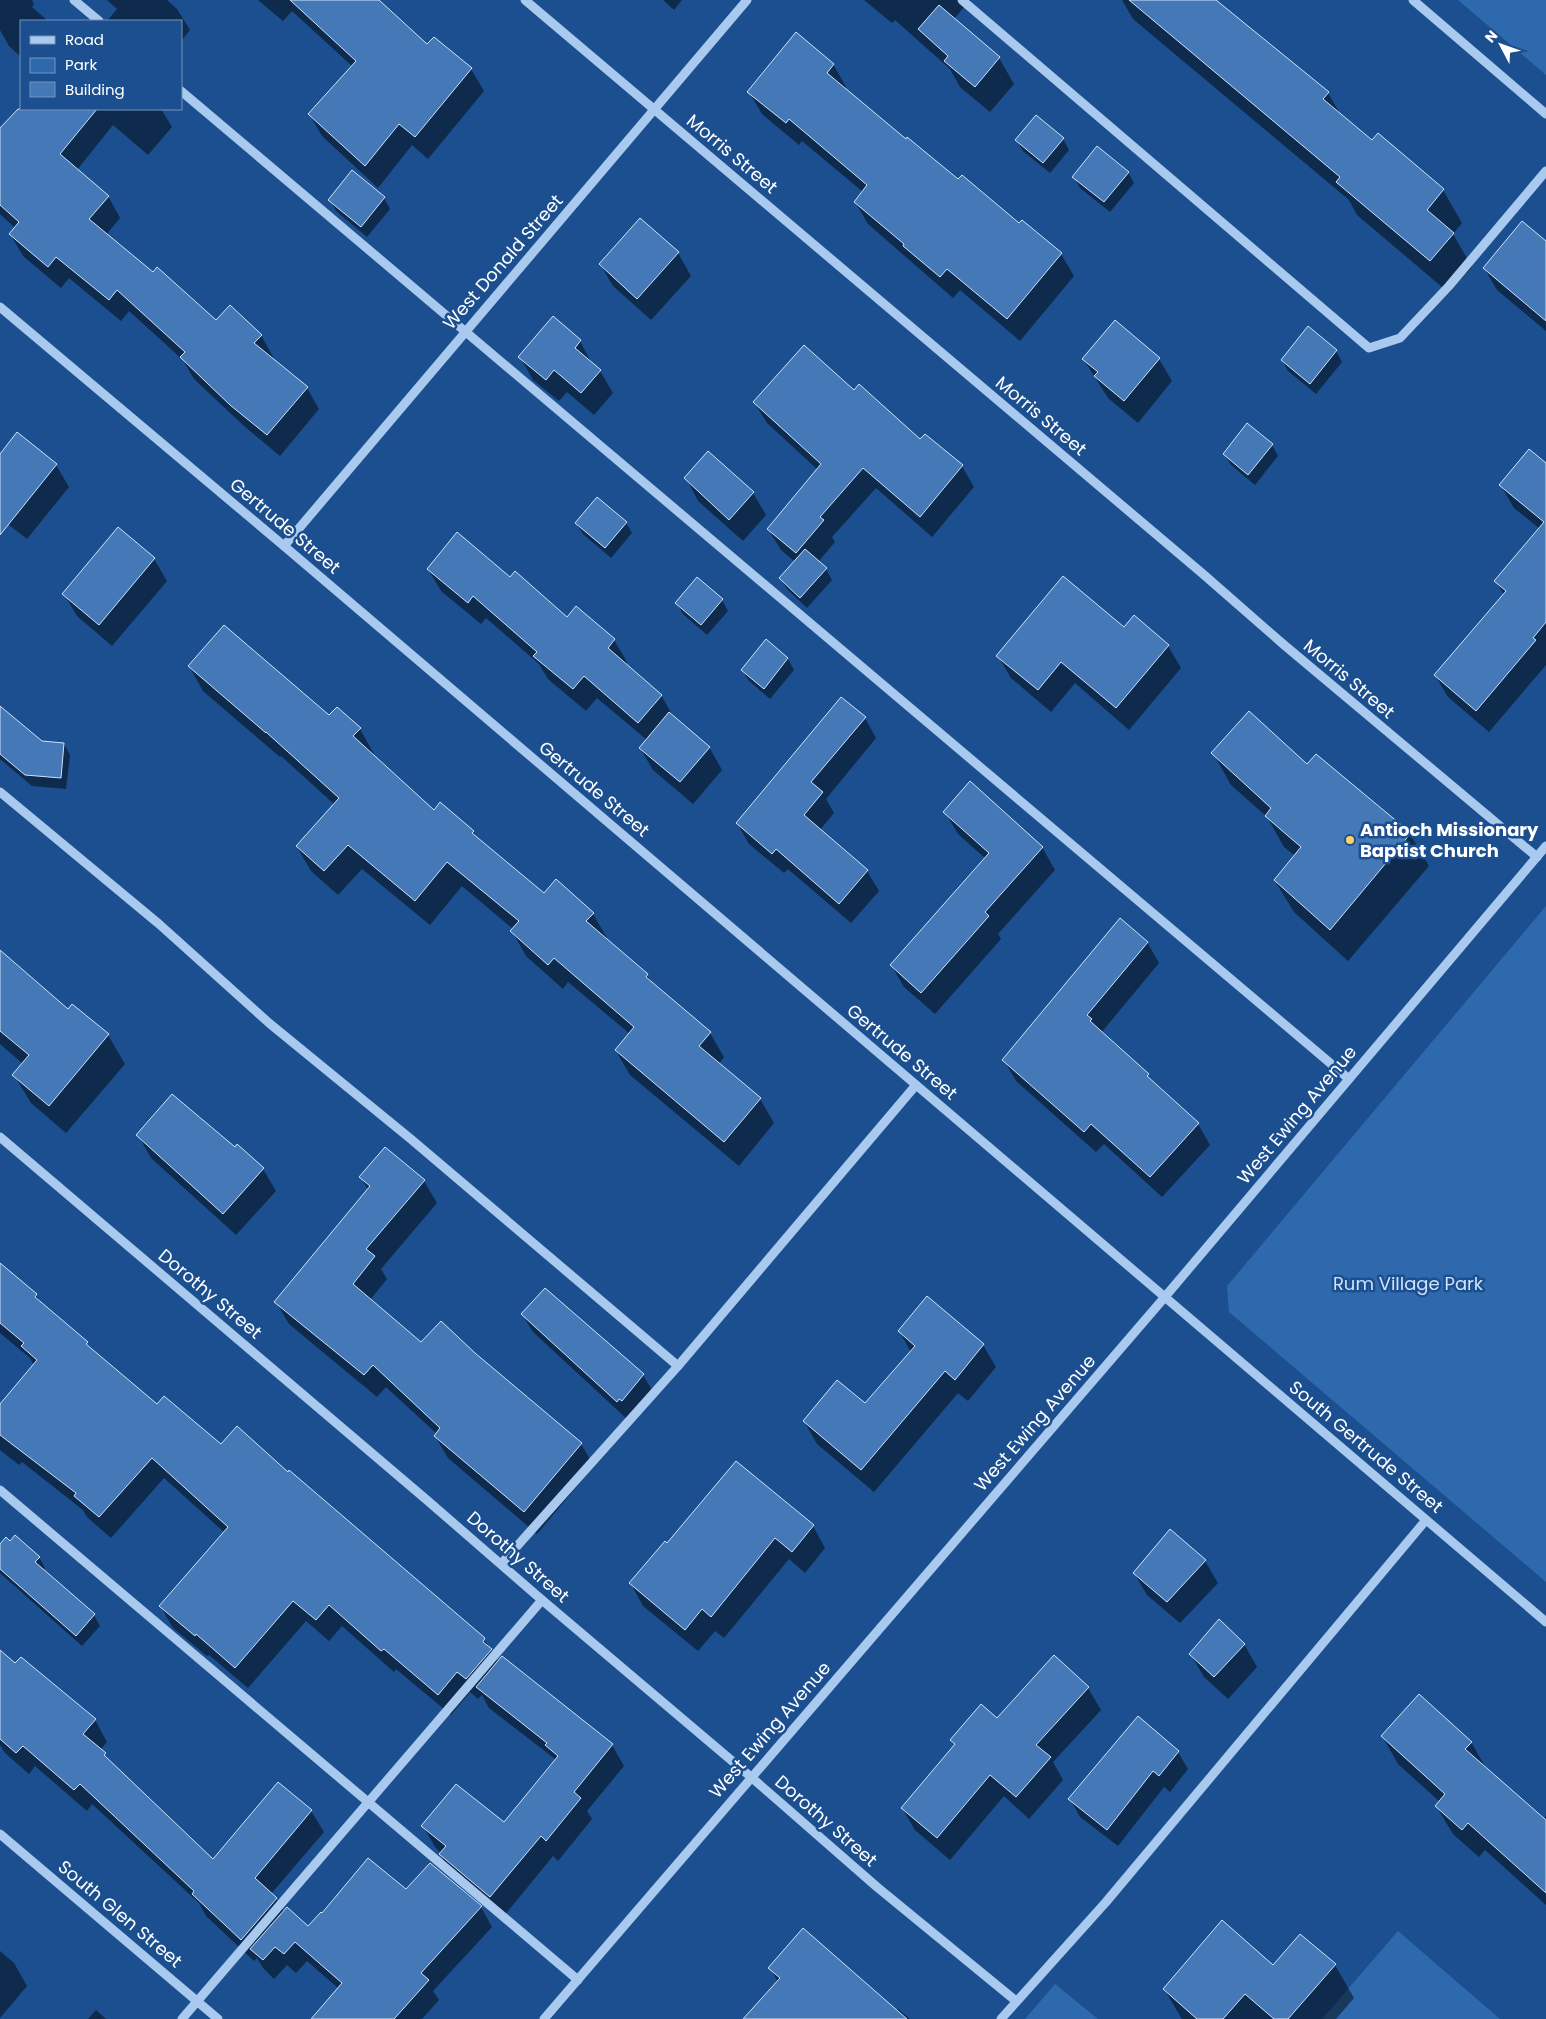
<svg xmlns="http://www.w3.org/2000/svg" width="1546" height="2019" viewBox="0 0 1546 2019" font-family="Poppins,sans-serif">
  <style>
    .green { fill: #2e69ad }
    .shadow { fill: #0007 }
    .building { fill: #4478b7; stroke: #cfe3fa }
    .lines { fill: none; stroke-linecap: round; stroke-linejoin: round }
    .minor { stroke: #a9c9ee; stroke-width: 9 }
    .poi-dot { fill: #ffd166; stroke: #1b4f8f; stroke-width: 2 }
    .labels { text-anchor: middle; stroke-width: 5; stroke-linejoin: round; paint-order: stroke }
    .street-label { font-size: 18px; fill: #fff; stroke: #1b4f8f }
    .poi-label { font-size: 18px; font-weight: bold; fill: #fff; stroke: #1b4f8f; text-anchor: start }
    .park-label { font-size: 18px; fill: #cfe3fa; stroke: #1b4f8f }
  </style>
  <rect width="100%" height="100%" fill="#1b4f8f"/>
  <!-- green -->
  <g class="green">
    <path d="M1458,0h88v75z"/>
    <path d="M1546,906v676l-317,-270 -2,-26z"/>
    <path d="M1398,1931l102,88h-178z"/>
    <path d="M1055,1984l43,35h-73z"/>
  </g>
  <!-- shadow -->
  <g class="shadow">
    <path d="M0,0h32l2,4 -2,3 16,14h-27v36l-12,-11 -9,-16z"/>
    <path d="M107,0h60l10,9 13,21 -9,11v-20h-74l10,-12z"/>
    <path d="M258,0h119l50,46 44,23 13,22 -56,68 -16,-14 -34,43 -56,-52 -13,-22 44,-47 -61,-56 -9,10z"/>
    <path d="M663,0h19l-8,10z"/>
    <path d="M864,0h106l-16,19 45,39 15,26 -24,28 -30,-25 -10,-18 -55,-49 -3,3z"/>
    <path d="M1122,0h92l114,93 14,24 30,25 71,48 19,33 -9,11 19,33 -23,26 -92,-78 -8,-15 -216,-181z"/>
    <path d="M833,64l13,23 -2,2 62,52 155,113 13,22 -54,65 -60,-51 -7,8 -85,-74 -13,-22 8,-10 -61,-51 -3,4 -37,-31 -13,-22z"/>
    <path d="M44,109h117l11,18 -24,28 -35,-30 -36,45 31,26 12,22 -14,17 110,87 45,13 12,22 -1,2 35,29 12,21 -39,47 -36,-30 -50,-47 -11,-19 -54,-49 -8,10 -52,-43 -8,10 -38,-32 -13,-22 5,-6 -15,-14v-84l24,2z"/>
    <path d="M1063,139l6,11 -19,23 -27,-22 -7,-11z"/>
    <path d="M1128,172l6,11 -24,29 -30,-24 -6,-11z"/>
    <path d="M384,198l6,11 -23,28 -31,-26 -6,-11z"/>
    <path d="M641,219l37,34 13,23 -40,44 -38,-34 -13,-22z"/>
    <path d="M1546,242v89l-49,-41 -13,-22z"/>
    <path d="M580,341l12,23 8,7 13,22 -19,22 -27,-23 -8,9 -26,-21 -13,-23z"/>
    <path d="M1336,351l6,11 -26,32 -28,-23 -6,-11z"/>
    <path d="M1159,359l13,22 -34,42 -30,-25 -24,-38z"/>
    <path d="M854,392l67,49 5,-6 36,31 12,21 -42,50 -56,-49 -44,49 3,5 -17,20 8,7 6,11 -25,28 -20,-19 -7,-11 15,-16 -14,-12 -13,-21 50,-59 -51,-47 -13,-21z"/>
    <path d="M1272,445l6,11 -23,29 -24,-20 -7,-11z"/>
    <path d="M0,453l56,12 13,22 -42,52 -27,-21z"/>
    <path d="M708,453l45,40 13,22 -23,26 -45,-40 -12,-23z"/>
    <path d="M1546,464v201l-57,67 -41,-35 -13,-22 69,-80 -8,-14 44,-52 -26,-21 -13,-22z"/>
    <path d="M576,523h50l6,10 -21,25 -28,-24z"/>
    <path d="M118,528l36,31 13,22 -55,65 -35,-30 -13,-22z"/>
    <path d="M428,569l82,10 57,40 9,-11 38,32 13,22 -2,3 36,30 13,23 35,29 13,23 -29,34 -40,-34 -13,-22 7,-8 -50,-42 -11,13 -38,-32 -9,-15 -53,-46 -5,6 -40,-33z"/>
    <path d="M722,600l6,11 -21,24 -24,-21 -6,-10z"/>
    <path d="M1124,629l44,17 13,22 -52,62 -54,-47 -24,29 -40,-34 -13,-22z"/>
    <path d="M766,641l22,18 6,11 -24,29 -21,-18 -7,-11z"/>
    <path d="M189,666l171,63 14,25 -2,2 62,56 39,20 4,7 67,56 49,19 14,24 -1,2 41,35 6,9 57,49 14,24 -5,7 41,35 14,24 -35,43 -109,-91 -14,-24 14,-17 -62,-52 -5,7 -37,-33 -14,-25 1,-2 -51,-43 -32,39 -68,-56 -24,26 -27,-24 -14,-24 38,-42 -54,-49 -1,1 -77,-66z"/>
    <path d="M0,713l42,29 22,2 6,11 -4,34 -34,-3 -32,-27z"/>
    <path d="M865,718l11,20 -50,61 8,14 -14,17 47,41 12,20 -28,32 -63,-54 -4,4 -35,-29 -12,-21z"/>
    <path d="M1213,753l94,13 9,-11 94,79 19,32 -81,95 -54,-49 -19,-31 20,-25 -11,-9 -17,-30 -36,-32z"/>
    <path d="M945,812l97,35 13,23 -57,64 3,5 -66,75 -31,-27 -13,-22 95,-106 -28,-25z"/>
    <path d="M1147,942l12,21 -58,70 97,91 12,21 -48,52 -58,-53 -8,8 -80,-71 -12,-21z"/>
    <path d="M0,952l68,58 40,25 17,29 -59,69 -35,-30 -17,-28 9,-11 -23,-20z"/>
    <path d="M138,1135l97,13 2,-2 26,23 13,22 -40,44 -85,-77z"/>
    <path d="M361,1177l63,4 13,22 -56,66 6,10 -17,21 51,44 54,10 106,90 13,22 -57,68 -89,-76 -13,-22 2,-2 -51,-47 -9,10 -88,-73 -13,-22 92,-112z"/>
    <path d="M0,1264l36,31 7,11 114,100 64,40 67,28 196,165 14,23 114,83 12,21 -37,45 5,8 -34,42 -5,-5 -50,61 -51,-42 -12,-21 1,-1 -6,-6 -12,-21 81,-2 51,-65 -66,-51 -7,-13 -4,4 -8,-7 -19,23 -55,-46 -2,3 -52,-46 -13,15 -23,-20 -58,67 -39,-33 -2,1 -34,-28 -12,-21 64,-74 -61,-55 -53,60 -24,-21 -4,-7 -61,-48 -3,3 -19,-15v-44l34,-40 -4,-8 -30,-25z"/>
    <path d="M545,1289l98,86 11,18 -27,26 -94,-87 -11,-18z"/>
    <path d="M927,1298l56,47 13,22 -28,34 -10,-8 -84,99 -57,-48 -13,-23 62,-16 45,-53 -12,-21z"/>
    <path d="M813,1526l12,22 -20,25 -16,-14 -65,79 -9,-7 -17,20 -55,-45 -12,-22 36,-39z"/>
    <path d="M0,1546l39,11 6,11 -2,3 51,44 6,11 -18,20 -82,-73z"/>
    <path d="M1205,1561l13,22 -38,40 -33,-28 -13,-22z"/>
    <path d="M1244,1644l13,23 -29,32 -24,-22 -13,-22z"/>
    <path d="M0,1651l15,14 6,-6 74,61 12,22 -7,8 10,13 103,98 65,-77 33,27 13,21 -53,62 5,5 8,13 24,16 99,-37 74,16 11,20 -59,64 6,9 -17,19h-104l21,-30 -32,-28 -11,12 -9,-8 -13,14 -11,-11 -6,-10 -3,3 -48,-45 -7,-13 -107,-99 -5,7 -52,-45 -6,8 -24,-21 -5,-8z"/>
    <path d="M1088,1688l13,22 -48,52 10,18 -34,39 -25,-23 -54,64 -35,-30 -13,-22 53,-62 -3,-6 45,-21z"/>
    <path d="M1382,1736l89,6 16,28 56,50 3,-4v89l-61,-55 -6,7 -26,-23 -17,-28 4,-4 -42,-38z"/>
    <path d="M1178,1752l10,17 -18,23 -6,-5 -46,59 -38,-29 -10,-18z"/>
    <path d="M0,1951l14,12 13,23 -27,32z"/>
    <path d="M1335,1965l19,33 -18,21h-154l-18,-30 109,-22z"/>
    <path d="M770,1968l126,43 2,-2 12,10h-165l33,-37z"/>
    <path d="M96,2010l10,9h-18z"/>
  </g>
  <!-- building -->
  <g class="building">
    <path d="M290,0h89l48,44 7,-7 38,31 -57,69 -16,-13 -34,42 -57,-52 48,-53z"/>
    <path d="M1129,0h87l113,92 -6,7 49,41 6,-7 66,56 -17,21 27,23 -24,28 -94,-79 4,-5z"/>
    <path d="M939,5l61,52 -25,30 -31,-26 4,-5 -30,-27z"/>
    <path d="M796,32l38,32 -7,9 79,66 1,-2 51,42 4,-4 57,48 3,-3 40,33 -55,66 -60,-50 -7,8 -37,-31 1,-2 -50,-42 13,-17 -78,-66 -3,4 -39,-31z"/>
    <path d="M18,109h79l-37,45 49,42 -20,23 64,53 4,-5 59,53 14,-15 32,30 -8,8 54,44 -41,48 -37,-30 -50,-48 5,-5 -68,-62 -8,10 -53,-43 -8,10 -39,-33 10,-12 -19,-17v-77z"/>
    <path d="M1036,115l28,23 -21,25 -28,-23z"/>
    <path d="M1097,146l32,26 -25,30 -32,-25z"/>
    <path d="M352,170l33,27 -24,30 -33,-27z"/>
    <path d="M640,218l39,34 -42,47 -38,-35z"/>
    <path d="M1522,221l24,20v80l-63,-53z"/>
    <path d="M553,316l28,24 -6,8 26,22 -20,23 -27,-23 -8,10 -28,-23z"/>
    <path d="M1115,320l45,38 -36,43 -30,-25 4,-4 -16,-13z"/>
    <path d="M1308,326l29,24 -27,34 -29,-24z"/>
    <path d="M804,345l50,45 5,-6 61,55 5,-5 38,31 -43,52 -57,-49 -43,49 4,3 -28,33 -29,-24 54,-65 -68,-62z"/>
    <path d="M1247,423l26,21 -25,31 -25,-21z"/>
    <path d="M17,432l40,32 -57,71v-81z"/>
    <path d="M1529,449l17,14v159l-13,16 3,2 -60,71 -42,-36 72,-84 -12,-10 50,-59 -45,-37z"/>
    <path d="M708,451l46,41 -25,28 -45,-42z"/>
    <path d="M597,497l30,25 -22,26 -30,-25z"/>
    <path d="M118,527l37,31 -56,67 -37,-31z"/>
    <path d="M457,532l53,45 5,-6 52,46 9,-11 39,33 -7,9 54,47 -24,28 -54,-47 -11,13 -40,-33 4,-4 -64,-56 -5,7 -41,-34z"/>
    <path d="M805,549l22,19 -27,30 -21,-20z"/>
    <path d="M1063,576l61,51 10,-12 35,30 -53,63 -55,-46 -23,28 -42,-34z"/>
    <path d="M697,577l26,22 -22,26 -26,-22z"/>
    <path d="M224,625l105,90 8,-8 24,21 -8,8 81,74 6,-8 34,29 -2,2 72,60 12,-14 38,34 -8,8 62,53 -2,3 65,55 -12,14 62,52 -37,44 -109,-92 19,-23 -80,-69 -6,7 -38,-34 9,-10 -72,-59 -32,39 -67,-56 -24,26 -28,-25 43,-48 -73,-66v1l-78,-67z"/>
    <path d="M766,639l22,19 -24,31 -23,-19z"/>
    <path d="M841,697l25,20 -55,65 12,10 -19,23 64,55 -29,34 -63,-55 -4,5 -36,-31z"/>
    <path d="M0,706l42,35 22,2 -3,35 -36,-3 -25,-21z"/>
    <path d="M1249,711l58,53 9,-10 95,79 -81,97 -56,-50 27,-33 -36,-31 6,-8 -60,-55z"/>
    <path d="M669,712l41,35 -30,35 -41,-34z"/>
    <path d="M970,781l73,66 -58,65 4,4 -68,77 -31,-28 99,-112 -46,-41z"/>
    <path d="M1120,918l28,24 -61,73 5,4 -2,2 59,53 -2,2 52,47 -49,54 -59,-53 -7,8 -82,-72z"/>
    <path d="M0,950l68,59 4,-5 37,30 -60,72 -37,-31 17,-20 -29,-24z"/>
    <path d="M172,1094l63,53 2,-3 27,24 -41,46 -87,-79z"/>
    <path d="M385,1147l40,33 -59,69 9,7 -22,28 68,58 20,-21 34,32 107,90 -58,69 -90,-76 6,-8 -67,-63 -9,10 -90,-73 96,-116 -11,-9z"/>
    <path d="M0,1263l37,31 -2,3 53,45 -2,2 71,60 7,-8 57,48 16,-18 51,46 1,-2 196,168 -2,4 9,7 -26,30 -9,-7 -19,23 -54,-46 -3,2 -52,-46 -13,15 -23,-19 -58,67 -39,-34 -1,2 -36,-30 69,-79 -76,-69 -53,59 -25,-21 2,-3 -76,-58v-31l37,-44 -16,-14 3,-3 -24,-20z"/>
    <path d="M545,1288l99,86 -22,27 -3,-2 -2,3 -96,-88z"/>
    <path d="M927,1296l57,48 -29,36 -10,-9 -84,99 -58,-49 34,-41 28,23 50,-57 -17,-15z"/>
    <path d="M736,1461l78,64 -22,27 -17,-14 -64,79 -9,-8 -17,21 -56,-47 36,-42 2,2z"/>
    <path d="M1170,1529l36,31 -39,42 -34,-29z"/>
    <path d="M15,1535l25,22 -5,5 60,52 -19,22 -76,-67v-25l6,-7 4,4z"/>
    <path d="M1219,1619l26,25 -31,33 -25,-23z"/>
    <path d="M0,1650l15,13 6,-6 75,62 -13,15 23,19 -2,2 109,104 65,-77 34,28 -57,68 22,20 -36,42 -49,-46 2,-3 -114,-107 -6,6 -51,-44 -7,7 -16,-14z"/>
    <path d="M1054,1655l35,32 -53,58 15,12 -35,40 -26,-22 -53,63 -36,-30 54,-64 -5,-4 31,-36 16,14z"/>
    <path d="M502,1656l111,88 -39,48 7,6 -35,43 -5,-5 -51,61 -51,-43 7,-8 -25,-20 35,-42 48,38 54,-66 -13,-11 2,-2 -71,-56z"/>
    <path d="M1419,1694l53,48 -7,7 81,71v73l-78,-70 -6,7 -27,-24 10,-12 -64,-58z"/>
    <path d="M1138,1716l41,35 -20,25 -6,-5 -46,59 -39,-31z"/>
    <path d="M368,1858l38,31 24,-26 52,43 -61,67 8,7 -35,39h-83l31,-36 -47,-41 -11,12 -9,-7 -12,13 -13,-11 37,-42 21,19 13,-14 1,1z"/>
    <path d="M1222,1920l51,45 27,-31 36,30 -48,55h-14l-29,-25 -22,25h-26l-34,-30z"/>
    <path d="M803,1928l104,91h-164l37,-41 -12,-10z"/>
  </g>
  <g class="lines">
    <!-- minor -->
    <g class="minor">
      <path d="M74,0l25,21"/>
      <path d="M525,0l678,574 80,70 254,213"/>
      <path d="M962,0l407,348 31,-10 49,-52 97,-115"/>
      <path d="M1413,0l133,114"/>
      <path d="M181,91l1168,988"/>
      <path d="M0,307l284,239 1262,1076"/>
      <path d="M284,546l463,-546"/>
      <path d="M0,792l159,132 110,99 143,117 266,226"/>
      <path d="M0,1137l428,364 114,99 209,177 126,110 139,114"/>
      <path d="M0,1490l578,490"/>
      <path d="M501,1564l177,-198 238,-281"/>
      <path d="M0,1834l218,185"/>
      <path d="M182,2019l360,-419"/>
      <path d="M544,2019l620,-721 382,-452"/>
      <path d="M1001,2019l105,-117 320,-382"/>
    </g>
  </g>
  <!-- markers -->
  <circle class="poi-dot" cx="1350" cy="840" r="5"/>
  <g class="labels">
    <!-- street labels -->
    <g class="street-label">
      <text transform="translate(732 154) rotate(40)" y="6">Morris Street</text>
      <text transform="translate(503 262) rotate(-49)" y="6">West Donald Street</text>
      <text transform="translate(1041 416) rotate(40)" y="6">Morris Street</text>
      <text transform="translate(285 526) rotate(40)" y="6">Gertrude Street</text>
      <text transform="translate(1349 679) rotate(40)" y="6">Morris Street</text>
      <text transform="translate(594 789) rotate(40)" y="6">Gertrude Street</text>
      <text transform="translate(902 1052) rotate(40)" y="6">Gertrude Street</text>
      <text transform="translate(1297 1115) rotate(-50)" y="6">West Ewing Avenue</text>
      <text transform="translate(210 1294) rotate(40)" y="6">Dorothy Street</text>
      <text transform="translate(1035 1423) rotate(-49)" y="6">West Ewing Avenue</text>
      <text transform="translate(1366 1447) rotate(40)" y="6">South Gertrude Street</text>
      <text transform="translate(518 1557) rotate(41)" y="6">Dorothy Street</text>
      <text transform="translate(770 1730) rotate(-49)" y="6">West Ewing Avenue</text>
      <text transform="translate(826 1821) rotate(41)" y="6">Dorothy Street</text>
      <text transform="translate(120 1914) rotate(40)" y="6">South Glen Street</text>
    </g>
    <!-- poi labels -->
    <g class="poi-label">
      <text x="1360" y="836">Antioch Missionary<tspan x="1360" dy="21">Baptist Church</tspan></text>
    </g>
    <!-- park labels -->
    <g class="park-label">
      <text x="1408" y="1290">Rum Village Park</text>
    </g>
  </g>
  <!-- legend -->
  <rect x="20" y="20" width="162" height="90" fill="#1b4f8f" stroke="#7695bc"/>
  <rect x="30" y="36" width="25" height="8" fill="#a9c9ee" stroke="#7695bc"/>
  <text x="65" y="45" font-size="15" fill="#ffffff">Road</text>
  <rect x="30" y="58" width="25" height="15" fill="#2e69ad" stroke="#7695bc"/>
  <text x="65" y="70" font-size="15" fill="#ffffff">Park</text>
  <rect x="30" y="82" width="25" height="15" fill="#4478b7" stroke="#7695bc"/>
  <text x="65" y="95" font-size="15" fill="#ffffff">Building</text>
  <!-- north arrow -->
  <g transform="translate(1501 45) rotate(311)" stroke="#1b4f8f" stroke-width="4" paint-order="stroke">
  <path d="M0-4L9 19L0 12L-9 19Z" fill="#ffffff"/>
  <text y="-8" font-size="14" font-weight="bold" text-anchor="middle" fill="#ffffff">N</text>
  </g>
</svg>
